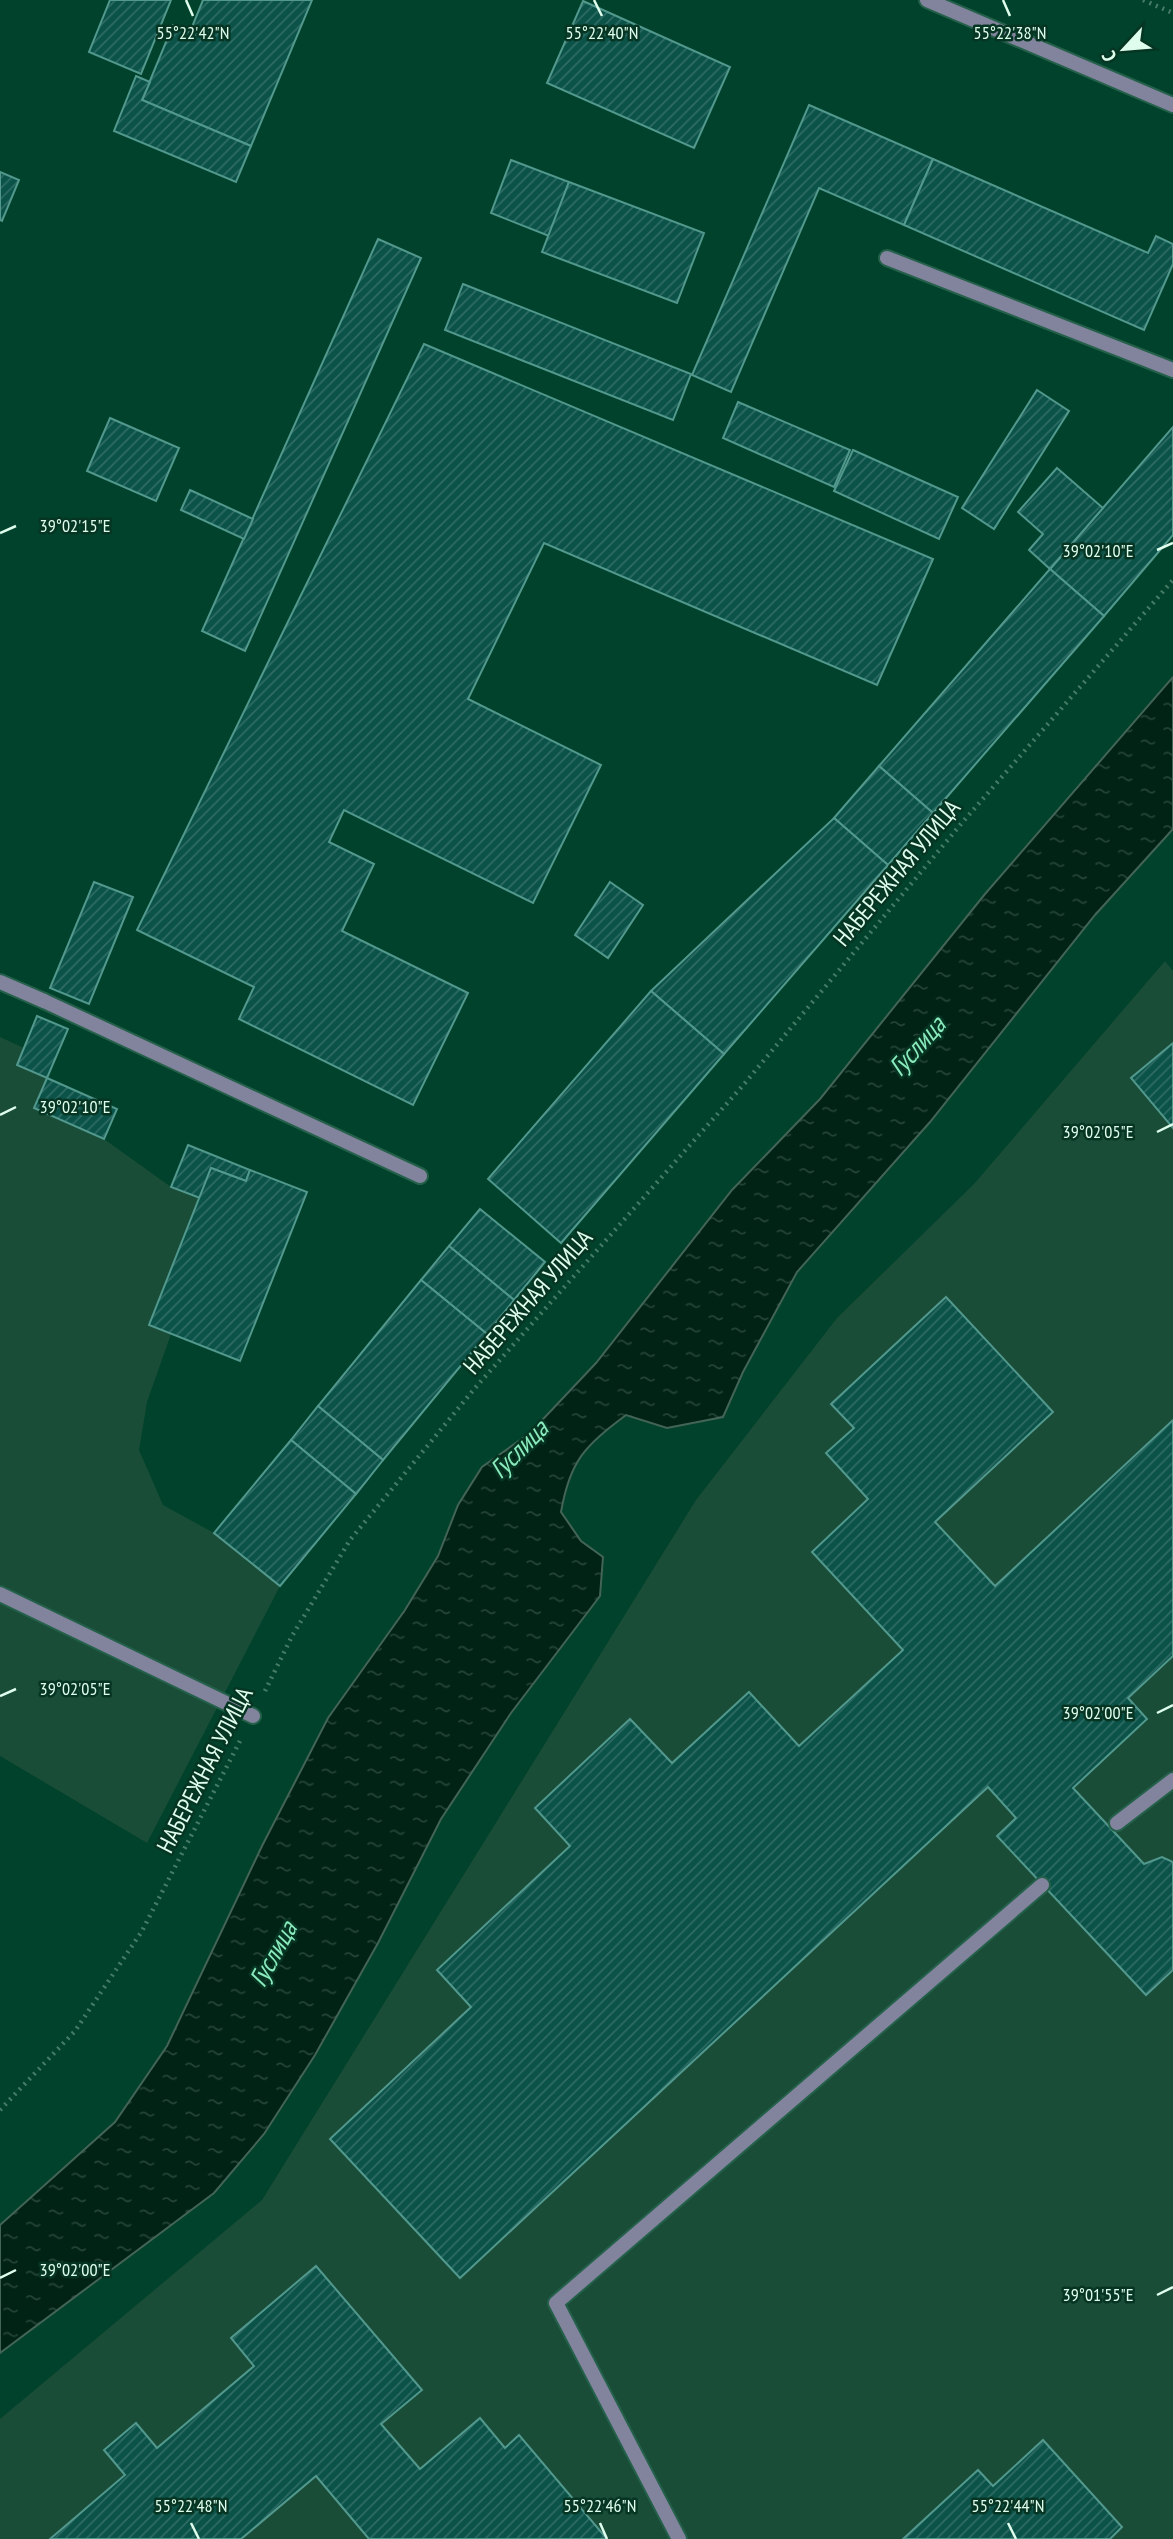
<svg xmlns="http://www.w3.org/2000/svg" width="1173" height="2539" viewBox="0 0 1173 2539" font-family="'PT Sans Narrow',sans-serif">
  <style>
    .built { fill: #194d38 }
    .water { fill: url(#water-ripples); stroke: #436456; stroke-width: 2 }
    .building { fill: url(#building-hatch); stroke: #52988d; stroke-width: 2 }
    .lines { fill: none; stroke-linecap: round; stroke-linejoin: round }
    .service-casing { stroke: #24604a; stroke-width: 18 }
    .minor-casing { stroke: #24604a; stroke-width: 18 }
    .path { stroke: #467c67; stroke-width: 4.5; stroke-dasharray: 2 5; stroke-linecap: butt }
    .service { stroke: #82849d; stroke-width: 14 }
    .minor { stroke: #82849d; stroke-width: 14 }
    .ticks { fill: none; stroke: #dffded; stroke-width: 2.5 }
    .labels { text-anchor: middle; stroke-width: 5; stroke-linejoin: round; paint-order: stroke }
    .street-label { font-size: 24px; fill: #dffded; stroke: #073523 }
    .water-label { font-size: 26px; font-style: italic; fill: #8aebbd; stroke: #073523 }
    .ticks-label { font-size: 18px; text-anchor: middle; fill: #dffded; stroke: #073523; stroke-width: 5; stroke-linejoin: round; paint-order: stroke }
  </style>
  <defs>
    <pattern id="water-ripples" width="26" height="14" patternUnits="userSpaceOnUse" patternTransform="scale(1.75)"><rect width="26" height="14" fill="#002315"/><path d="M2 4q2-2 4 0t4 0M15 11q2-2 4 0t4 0" fill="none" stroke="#254437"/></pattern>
    <pattern id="building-hatch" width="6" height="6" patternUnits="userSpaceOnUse" patternTransform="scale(1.75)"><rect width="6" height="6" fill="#0b5249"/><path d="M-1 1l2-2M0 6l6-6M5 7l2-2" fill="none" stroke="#2e6c64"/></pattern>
  </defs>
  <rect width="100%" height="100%" fill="#00422b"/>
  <!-- built -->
  <g class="built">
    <path d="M1165,961l8,10v1568h-1173v-120l262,-219 434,-700 141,-182 137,-134z"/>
    <path d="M0,1037l24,11 -7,17 30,13 -13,30 70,31 67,48 29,11 -50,127 21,9 -24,68 -8,48 24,55 51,28 66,53 -133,257 -147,-87z"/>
  </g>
  <!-- water -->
  <path class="water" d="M1173,677v152l-78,86 -165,207 -133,150 -54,100 -20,45 -56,11 -41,-13c-41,31 -56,45 -65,97l20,29 22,16 -3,39 -89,117 -70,106 -63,124 -63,112 -51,79 -50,59 -214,160v-128l115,-103 52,-76 95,-200 66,-128 77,-108 33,-54 20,-51 24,-38 48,-34 66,-70 136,-173 88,-91 165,-205z"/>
  <!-- building -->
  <g class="building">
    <path d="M110,0h61l-30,74 -52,-22z"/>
    <path d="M203,0h109l-61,146 -109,-46 31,-75 17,7z"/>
    <path d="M583,1l147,66 -36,81 -147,-65z"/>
    <path d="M136,76l14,6 -8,18 109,46 -15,36 -122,-51z"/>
    <path d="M809,105l124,54 -29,66 -85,-37 -88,204 -39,-17z"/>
    <path d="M933,159l215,94 8,-17 17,8v20l-29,66 -240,-105z"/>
    <path d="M511,160l58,22 -20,54 -58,-23z"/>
    <path d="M0,172l19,8 -17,41 -2,-1z"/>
    <path d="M569,182l135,51 -27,70 -135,-51z"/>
    <path d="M378,239l43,19 -176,393 -43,-20z"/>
    <path d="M463,284l228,90 -18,46 -228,-90z"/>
    <path d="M424,344l509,215 -56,126 -333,-142 -76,156 133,66 -68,138 -189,-93 -15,32 45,22 -32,67 126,62 -55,112 -174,-86 15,-32 -117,-57z"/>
    <path d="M1037,390l32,21 -75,118 -32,-21z"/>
    <path d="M738,402l112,48 -16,37 -111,-49z"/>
    <path d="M110,418l69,30 -23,53 -69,-30z"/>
    <path d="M1173,427v108l-69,81 -54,-47z"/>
    <path d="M853,450l105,47 -19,42 -105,-48z"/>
    <path d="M1057,468l46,40 -53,61 -21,-19 14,-16 -25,-22z"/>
    <path d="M190,490l63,29 -9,20 -63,-29z"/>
    <path d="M1050,569l54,47 -171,197 -54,-47z"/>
    <path d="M879,766l54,47 -45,52 -54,-47z"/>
    <path d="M834,818l54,47 -164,189 -73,-63z"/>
    <path d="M94,882l39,15 -44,107 -39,-16z"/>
    <path d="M610,882l33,23 -35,53 -33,-23z"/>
    <path d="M651,991l73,63 -163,189 -73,-64z"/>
    <path d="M37,1016l31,13 -21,49 -30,-13z"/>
    <path d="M1173,1043v85l-42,-50z"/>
    <path d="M47,1078l70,31 -13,30 -70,-31z"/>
    <path d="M188,1145l62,25 -4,11 -35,-13 -11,30 -29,-11z"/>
    <path d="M211,1168l35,13 4,-11 57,22 -67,169 -91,-36z"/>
    <path d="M480,1209l65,53 -31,38 -65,-54z"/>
    <path d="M449,1246l65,54 -27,34 -66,-54z"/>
    <path d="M421,1280l66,54 -104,126 -65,-54z"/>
    <path d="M946,1297l107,115 -118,110 60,64 178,-166v236l-45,42 19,21 -74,69 71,76 18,-7 11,5v108l-27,25 -149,-159 19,-18 -28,-31 -528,491 -130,-139 141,-132 -34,-37 133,-124 -35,-38 95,-89 42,44 77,-71 50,54 104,-96 -91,-98 56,-53 -42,-46 28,-25 -23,-24z"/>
    <path d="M318,1406l65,54 -27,34 -65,-54z"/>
    <path d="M291,1440l65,54 -76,92 -66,-53z"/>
    <path d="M316,2266l106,124 -41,34 39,45 60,-51 25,30 14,-13 88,104h-238l-53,-63 -75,63h-191l75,-64 -21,-25 32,-27 21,25 97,-82 -23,-28z"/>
    <path d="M1043,2440l79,87 -12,12h-207l75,-69 15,16z"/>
  </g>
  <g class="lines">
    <defs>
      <g id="service">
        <path d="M887,258l286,112"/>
        <path d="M44,1001l376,175"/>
        <path d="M0,1594l253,122"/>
        <path d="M1117,1823l56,-43"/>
        <path d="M679,2539l-123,-236 486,-418"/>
      </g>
      <g id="minor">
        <path d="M927,0l246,105"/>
        <path d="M0,982l44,19"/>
      </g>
    </defs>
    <!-- service casing -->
    <use href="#service" class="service-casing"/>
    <!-- minor casing -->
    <use href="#minor" class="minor-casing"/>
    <!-- path -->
    <g class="path">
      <path d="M1143,0l30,13"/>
      <path d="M265,1691l27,-55 58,-96 125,-152 270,-305 216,-259 212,-244"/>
      <path d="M0,2110l75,-79 67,-100 99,-192"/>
    </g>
    <!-- service -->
    <use href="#service" class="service"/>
    <!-- minor -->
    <use href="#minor" class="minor"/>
  </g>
  <!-- ticks -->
  <path class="ticks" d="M186,0l7,16M594,0l8,16M1003,0l7,16M0,533l16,-7M1157,550l16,-7M0,1115l16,-8M1157,1132l16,-8M0,1696l16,-7M1157,1713l16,-8M0,2278l16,-8M1157,2295l16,-8M191,2523l8,16M600,2523l7,16M1008,2523l8,16"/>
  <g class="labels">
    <!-- street labels -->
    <g class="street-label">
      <text transform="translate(897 873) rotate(-50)" y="8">НАБЕРЕЖНАЯ УЛИЦА</text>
      <text transform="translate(528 1302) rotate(-49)" y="8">НАБЕРЕЖНАЯ УЛИЦА</text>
      <text transform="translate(205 1770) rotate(-63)" y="8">НАБЕРЕЖНАЯ УЛИЦА</text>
    </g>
    <!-- water labels -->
    <g class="water-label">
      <text transform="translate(917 1046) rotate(-48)" y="9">Гуслица</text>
      <text transform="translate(519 1449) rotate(-45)" y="9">Гуслица</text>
      <text transform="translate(273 1954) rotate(-61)" y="9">Гуслица</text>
    </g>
  </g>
  <g class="ticks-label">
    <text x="193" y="39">55°22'42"N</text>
    <text x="602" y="39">55°22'40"N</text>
    <text x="1010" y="39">55°22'38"N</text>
    <text x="75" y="532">39°02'15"E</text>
    <text x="1098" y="557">39°02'10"E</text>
    <text x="75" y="1113">39°02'10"E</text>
    <text x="1098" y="1138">39°02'05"E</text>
    <text x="75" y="1695">39°02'05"E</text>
    <text x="1098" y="1719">39°02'00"E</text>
    <text x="75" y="2276">39°02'00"E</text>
    <text x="1098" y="2301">39°01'55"E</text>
    <text x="191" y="2512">55°22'48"N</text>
    <text x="600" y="2512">55°22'46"N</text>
    <text x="1008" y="2512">55°22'44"N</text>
  </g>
  <!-- north arrow -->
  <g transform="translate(1124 49) rotate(244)" stroke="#073523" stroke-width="5" paint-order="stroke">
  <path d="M0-5L12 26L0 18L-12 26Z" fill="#dffded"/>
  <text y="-10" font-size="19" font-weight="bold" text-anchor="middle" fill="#dffded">С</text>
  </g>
</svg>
